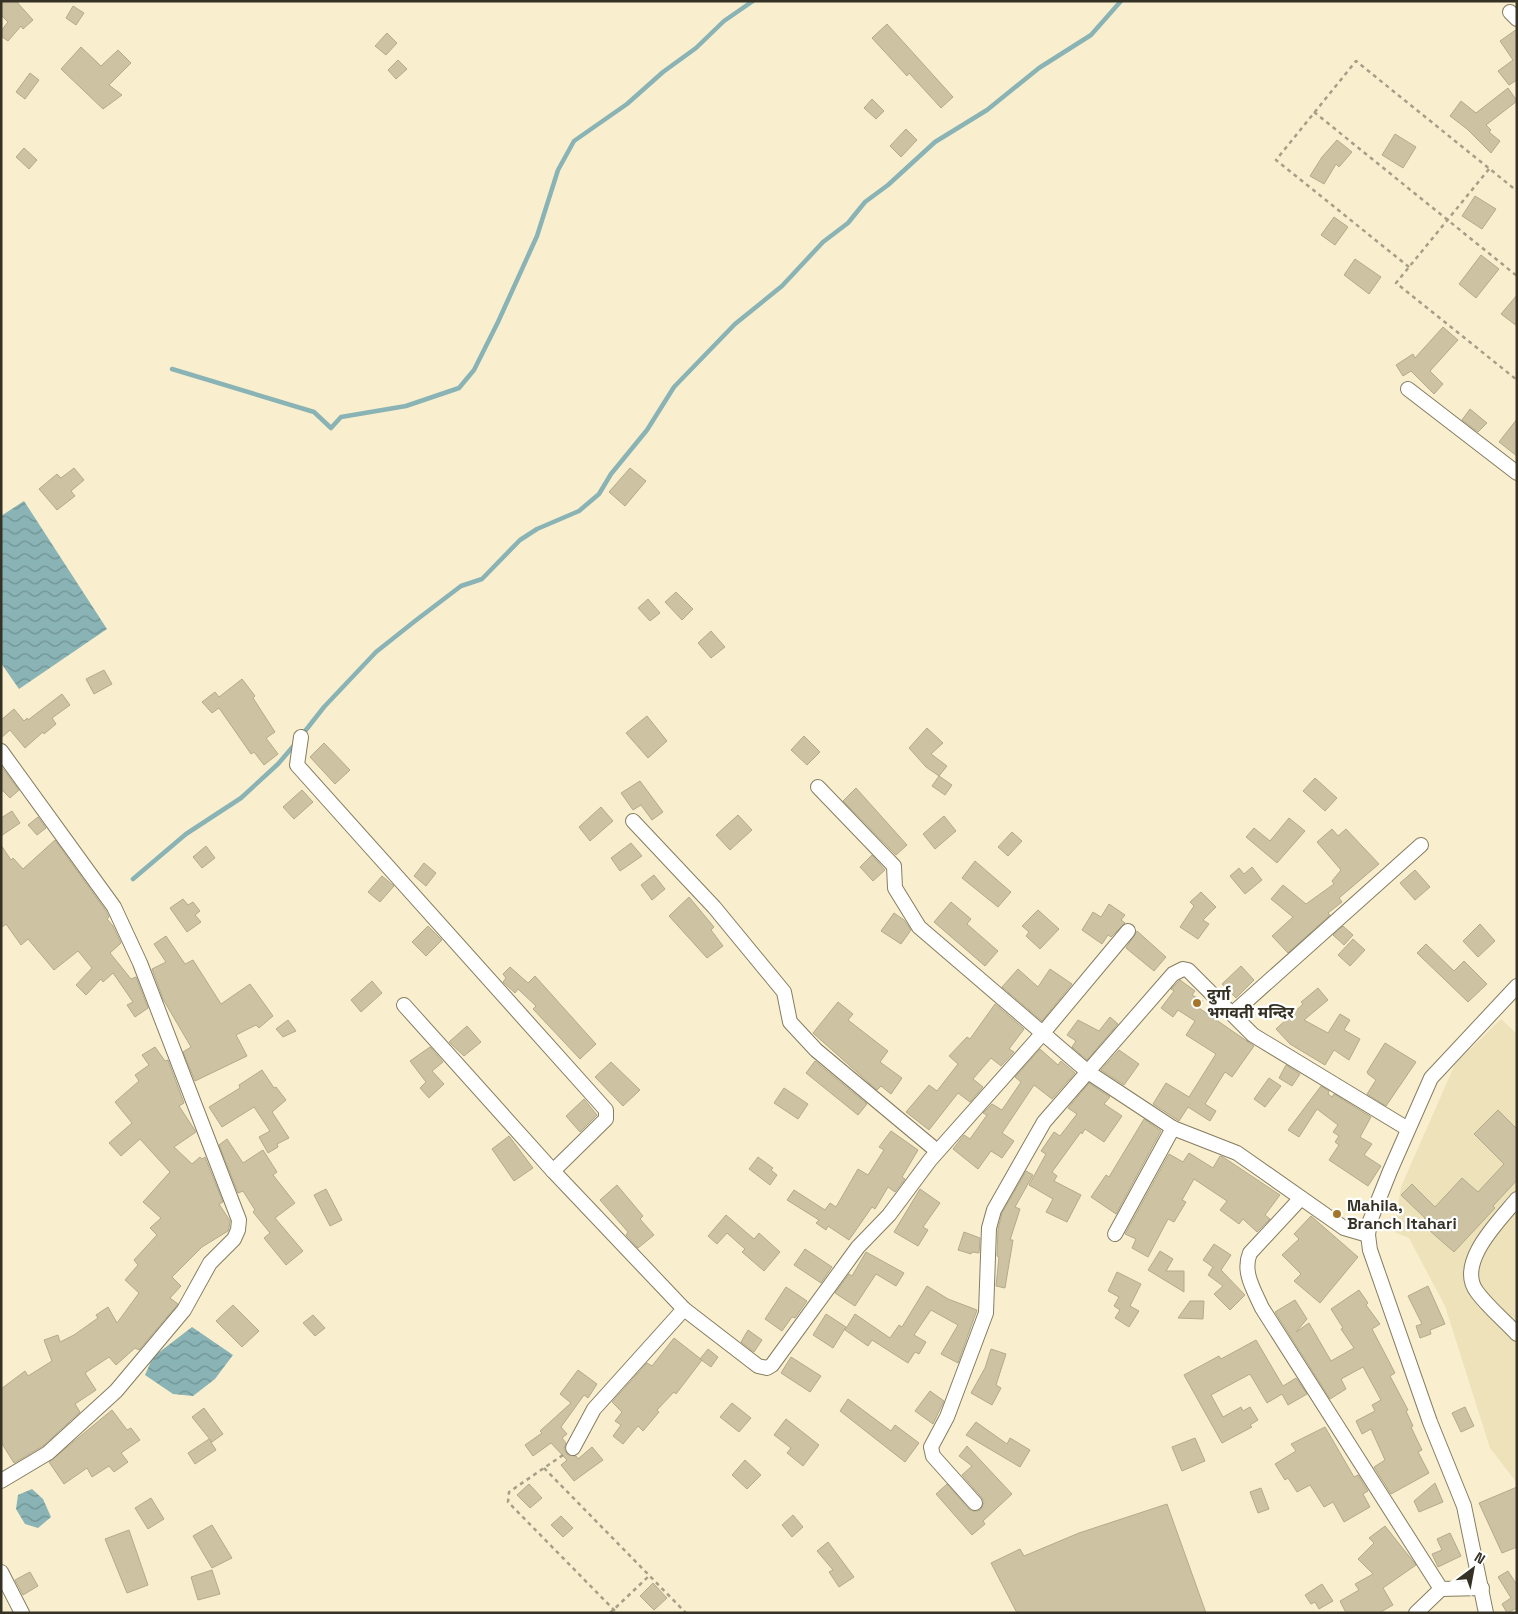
<svg xmlns="http://www.w3.org/2000/svg" width="1518" height="1614" viewBox="0 0 1518 1614" font-family="'Space Grotesk','Noto Sans Devanagari',sans-serif">
  <style>
    .built { fill: #eee2ba }
    .water { fill: url(#water-waves) }
    .lines { fill: none; stroke-linecap: round; stroke-linejoin: round }
    .stream { stroke: #89b3b5; stroke-width: 4.5 }
    .building { fill: #cdc3a3; stroke: #b4ab8c }
    .street-casing { stroke: #867d60; stroke-width: 16 }
    .path { stroke: #a69f87; stroke-width: 2.5; stroke-dasharray: 4 4; stroke-linecap: butt }
    .street { stroke: #fff; stroke-width: 14 }
    .poi-dot { fill: #a57629; stroke: #fff; stroke-width: 2 }
    .labels { text-anchor: middle; stroke-width: 4.5; stroke-linejoin: round; paint-order: stroke }
    .poi-label { font-size: 16px; font-weight: bold; fill: #353125; stroke: #fff; text-anchor: start }
  </style>
  <defs>
    <pattern id="water-waves" width="16" height="10" patternUnits="userSpaceOnUse" patternTransform="scale(1.25)"><rect width="16" height="10" fill="#89b3b5"/><path d="M0 5q4-4 8 0t8 0" fill="none" stroke="#719293"/></pattern>
  </defs>
  <rect width="100%" height="100%" fill="#f9efce"/>
  <!-- built -->
  <path class="built" d="M1501,1019l16,15v449l-27,-35 -45,-142 -36,-68 -15,-6 7,-45 54,-123z"/>
  <!-- water -->
  <g class="water">
    <path d="M24,501l83,128 -88,60 -18,-26v-147z"/>
    <path d="M192,1327l41,28 -18,24 -22,17 -20,-2 -28,-19 8,-18z"/>
    <path d="M32,1489l11,10 8,18 -13,11 -13,-4 -9,-15 2,-14z"/>
  </g>
  <g class="lines">
    <!-- stream -->
    <g class="stream">
      <path d="M172,369l142,43 17,16 10,-11 65,-11 53,-18 15,-18 24,-48 39,-86 21,-66 16,-29 53,-37 36,-32 33,-24 28,-27 29,-20"/>
      <path d="M302,735l22,-28 52,-55 39,-31 46,-35 21,-7 38,-39 17,-11 42,-18 20,-17 12,-20 36,-44 27,-43 61,-63 47,-38 41,-44 25,-19 17,-21 23,-17 47,-43 52,-32 52,-42 52,-33 30,-34"/>
      <path d="M133,879l53,-45 55,-36 37,-34 18,-21"/>
    </g>
  </g>
  <!-- building -->
  <g class="building">
    <path d="M1,1h15l17,19 -10,9 -2,-3 -13,15 -7,-5v-5l7,-9 -7,-7z"/>
    <path d="M73,6l11,7 -8,12 -10,-7z"/>
    <path d="M887,24l66,73 -12,11 -32,-35 -2,3 -35,-38z"/>
    <path d="M1517,29v51l-8,5 -11,-14 15,-11 -13,-19z"/>
    <path d="M387,33l10,10 -11,12 -11,-9z"/>
    <path d="M81,47l20,19 17,-16 13,13 -22,22 13,10 -19,14 -42,-40z"/>
    <path d="M398,60l9,9 -11,10 -8,-9z"/>
    <path d="M30,73l9,7 -14,19 -9,-7z"/>
    <path d="M1508,88l9,13 -31,24 5,5 -2,2 11,9 -9,12 -24,-24 -17,-13 11,-15 15,12z"/>
    <path d="M872,99l12,12 -8,8 -12,-11z"/>
    <path d="M906,129l11,11 -16,17 -11,-11z"/>
    <path d="M1395,134l21,13 -13,21 -21,-13z"/>
    <path d="M1337,140l15,12 -13,15 -3,-3 -12,20 -14,-8 12,-19z"/>
    <path d="M24,148l13,12 -8,9 -13,-12z"/>
    <path d="M1475,196l21,13 -14,20 -20,-13z"/>
    <path d="M1334,217l14,10 -13,18 -14,-10z"/>
    <path d="M1481,255l18,14 -23,29 -17,-14z"/>
    <path d="M1355,259l26,18 -12,17 -25,-19z"/>
    <path d="M1517,295v31l-16,-12z"/>
    <path d="M1443,327l15,13 -28,31 13,13 -9,10 -23,-23 -8,5 -7,-11 17,-11 2,4z"/>
    <path d="M1470,409l17,14 -9,9 -16,-12z"/>
    <path d="M1517,419v37l-18,-14z"/>
    <path d="M74,468l10,12 -13,11 4,5 -18,14 -18,-21 18,-15 4,4z"/>
    <path d="M630,468l16,13 -21,25 -16,-14z"/>
    <path d="M676,592l17,17 -11,11 -17,-18z"/>
    <path d="M648,599l12,14 -10,8 -12,-13z"/>
    <path d="M711,631l14,16 -14,11 -13,-15z"/>
    <path d="M104,670l8,14 -18,10 -8,-15z"/>
    <path d="M242,679l13,17 -2,2 22,34 -9,6 12,16 -14,11 -10,-13 -3,2 -32,-46 -7,5 -10,-11 13,-10 4,5z"/>
    <path d="M62,694l8,11 -18,13 4,6 -12,10 -1,-2 -18,16 -15,-18 -9,8v-18l13,-11 10,12 3,-3 1,2z"/>
    <path d="M647,716l20,25 -19,17 -22,-25z"/>
    <path d="M927,728l16,15 -12,11 16,12 -8,10 -13,-9 -17,-19z"/>
    <path d="M804,736l16,16 -13,13 -16,-15z"/>
    <path d="M324,743l26,27 -15,14 -25,-27z"/>
    <path d="M1,766l18,24 -9,8 -9,-9z"/>
    <path d="M939,776l13,9 -7,10 -13,-9z"/>
    <path d="M1315,778l22,20 -12,13 -22,-20z"/>
    <path d="M640,781l23,31 -11,8 -11,-15 -8,5 -12,-17z"/>
    <path d="M856,788l51,57 -11,10 -53,-54z"/>
    <path d="M302,790l11,12 -19,17 -11,-12z"/>
    <path d="M601,807l12,14 -23,20 -11,-14z"/>
    <path d="M12,811l8,12 -19,13v-18z"/>
    <path d="M738,815l14,15 -22,20 -14,-15z"/>
    <path d="M944,816l12,15 -21,18 -12,-15z"/>
    <path d="M38,817l8,11 -9,7 -9,-10z"/>
    <path d="M1289,818l16,13 -28,32 -31,-26 8,-9 16,13z"/>
    <path d="M1332,829l6,7 8,-7 33,35 -40,34 3,4 -14,11 2,2 -42,38 -16,-17 21,-19 -22,-18 12,-14 23,19 28,-20 -2,-3 9,-11 -24,-28z"/>
    <path d="M1012,832l10,9 -14,15 -10,-9z"/>
    <path d="M55,840l51,71 3,6 -2,2 6,7 8,17 -11,10 21,26 5,-2 12,31 -13,9 -8,-12 6,-3 -20,-29 -10,9 -2,-3 -15,16 -10,-10 16,-17 -14,-17 -24,19 -26,-31 -7,6 -15,-21 -5,4v-83l10,15 2,-2 10,11z"/>
    <path d="M631,843l11,13 -22,15 -9,-13z"/>
    <path d="M206,846l9,12 -13,10 -9,-11z"/>
    <path d="M872,855l13,15 -12,11 -13,-14z"/>
    <path d="M975,861l36,31 -13,15 -36,-29z"/>
    <path d="M424,863l12,10 -10,13 -12,-10z"/>
    <path d="M1252,867l10,13 -17,14 -15,-18 9,-8 5,6z"/>
    <path d="M1415,870l15,17 -15,13 -15,-17z"/>
    <path d="M654,875l11,14 -13,11 -11,-15z"/>
    <path d="M382,876l12,10 -14,16 -12,-10z"/>
    <path d="M1201,892l15,15 -13,13 6,4 -11,15 -18,-12 14,-21 -4,-4z"/>
    <path d="M689,897l25,30 -3,3 12,16 -16,12 -38,-42z"/>
    <path d="M183,899l5,6 5,-3 7,9 -5,4 6,7 -14,10 -17,-24z"/>
    <path d="M951,902l20,17 -4,5 31,27 -13,15 -51,-44z"/>
    <path d="M1109,904l16,11 -4,5 4,3 -14,14 -3,-2 -6,9 -20,-14 11,-18 8,5z"/>
    <path d="M1038,910l21,19 -19,20 -14,-13 3,-4 -7,-6z"/>
    <path d="M894,913l10,7 7,10 -10,14 -20,-13z"/>
    <path d="M1480,924l15,17 -17,16 -15,-16z"/>
    <path d="M428,926l14,14 -16,16 -14,-14z"/>
    <path d="M1343,926l10,9 -9,10 -11,-10z"/>
    <path d="M1137,931l29,26 -12,14 -28,-23z"/>
    <path d="M166,936l19,28 8,-4 28,44 29,-20 23,32 -14,12 -3,-3 -20,10 11,21 -52,25 -12,-29 8,-5 -28,-48 -11,-30 14,-7 -12,-18z"/>
    <path d="M1353,939l12,11 -15,16 -12,-11z"/>
    <path d="M1426,944l28,27 10,-10 23,23 -19,18 -51,-49z"/>
    <path d="M1241,966l13,14 -18,18 -14,-14z"/>
    <path d="M510,967l18,16 7,-7 61,68 -16,15 -47,-50 3,-3 -18,-17 -3,4 -12,-11 3,-4 -3,-4z"/>
    <path d="M1018,969l20,18 12,-18 22,15 -30,37 -40,-34z"/>
    <path d="M1180,980l15,11 -3,4 11,6 -4,7 55,38 -22,31 -7,-5 -20,32 11,7 -6,10 -22,-14 -9,14 -26,-17 13,-21 23,14 27,-43 -30,-19 9,-14 -17,-11 -5,7 -12,-9 13,-17 -3,-2z"/>
    <path d="M372,981l10,12 -21,19 -10,-12z"/>
    <path d="M1318,988l10,12 -24,20 24,13 12,-19 10,6 -6,10 16,9 -11,21 -15,-10 -9,15 -35,-21 -14,-15 27,-25 -2,-2z"/>
    <path d="M838,1002l15,12 -5,6 40,31 -8,11 22,16 -11,16 -10,-8 -4,4 -64,-57z"/>
    <path d="M995,1004l29,25 -15,20 5,3 -13,14 -10,-8 -18,21 10,8 -13,15 -12,-9 -29,37 -23,-18 23,-27 8,6 21,-27 -9,-8 18,-19 3,2z"/>
    <path d="M1110,1017l8,7 -31,36 -15,-13 4,-6 -9,-6 11,-15 21,11z"/>
    <path d="M288,1020l8,11 -13,6 -7,-8z"/>
    <path d="M467,1026l14,16 -17,14 -15,-14z"/>
    <path d="M1385,1043l31,19 -30,44 -19,-12 9,-14 -8,-6 -1,-2z"/>
    <path d="M155,1047l10,14 3,-1 16,43 -5,3 17,26 -22,15 18,17 8,-7 2,2 3,-2 18,45 -4,2 11,17 -1,7 -1,3 -26,16 -30,30 9,9 -11,12 8,6 -39,46 -4,-2 -19,17 -7,-8 -24,16 11,17 -21,14 5,8 -37,34 -29,17 -13,-21v-53l24,-18 3,5 24,-15 -8,-21 14,-5 2,7 14,-7 24,-17 -2,-3 12,-8 9,16 22,-30 -14,-13 13,-15 -4,-5 23,-25 -7,-7 11,-10 -18,-16 27,-30 -30,-33 -19,17 -12,-13 23,-20 -17,-21 24,-21 -4,-6 14,-10 -7,-10z"/>
    <path d="M430,1047l13,15 -11,9 12,13 -15,14 -9,-10 6,-6 -16,-21z"/>
    <path d="M1040,1049l18,16 3,-4 14,12 -23,26 -18,-14 -32,48 12,8 -12,17 -11,-7 -13,18 -25,-20 11,-14 6,4 17,-24 -4,-2 9,-9 10,6 19,-28 -6,-5z"/>
    <path d="M1119,1050l20,14 -15,21 -23,-15z"/>
    <path d="M815,1061l52,43 -9,11 -52,-42z"/>
    <path d="M611,1062l29,28 -17,16 -28,-29z"/>
    <path d="M1286,1065l14,9 -8,12 -13,-8z"/>
    <path d="M262,1070l12,18 2,-1 10,13 -14,12 17,26 -12,6 1,3 -10,6 -9,-16 11,-6 -16,-24 -32,20 -13,-20 31,-19 -1,-3z"/>
    <path d="M1269,1078l12,8 -16,21 -11,-8z"/>
    <path d="M1089,1083l21,14 -6,7 18,12 -18,26 -19,-13 -3,5 -1,-2 -29,40 5,4 -3,5 27,14 -14,27 -21,-10 7,-13 -24,-14 17,-31 -5,-3 13,-19 6,4 17,-22 -9,-6z"/>
    <path d="M1321,1086l8,5 -1,3 4,3 2,-3 37,23 -11,20 12,7 -8,11 17,11 -13,20 -39,-26 10,-15 -4,-3 4,-6 -6,-4 5,-7 -21,-16 -18,28 -11,-7z"/>
    <path d="M784,1088l24,16 -10,15 -24,-16z"/>
    <path d="M584,1099l13,16 -17,17 -14,-16z"/>
    <path d="M1498,1110l19,19v51l-24,26 2,2 -41,44 -33,-29 4,-5 -24,-23 11,-11 23,23 27,-29 16,14 26,-28 -30,-30z"/>
    <path d="M1144,1119l17,12 -45,83 -25,-17 15,-22 3,2z"/>
    <path d="M891,1131l27,19 -16,27 3,2 -10,13 -7,-5 -13,22 -3,-2 -23,33 -21,-14 -2,4 -10,-7 3,-3 -32,-20 7,-10 31,20 5,-7 6,4 22,-38 10,6 16,-25 -5,-3z"/>
    <path d="M509,1136l24,32 -19,13 -22,-32z"/>
    <path d="M227,1139l16,24 20,-13 14,22 -4,3 22,28 -20,15 28,33 -17,14 -22,-27 6,-5 -17,-21 2,-2 -12,-19 -5,2 -19,-48z"/>
    <path d="M1189,1153l24,15 7,-12 3,1 57,38 -15,20 5,4 -13,13 -14,-13 -4,5 -19,-14 7,-9 -33,-22 -12,21 4,2 -12,20 -6,-3 -20,38 -16,-9 4,-9 -11,-5 44,-80 14,8z"/>
    <path d="M758,1157l15,11 -2,2 6,5 -7,10 -21,-16z"/>
    <path d="M1026,1171l7,4 -18,32 5,2 -10,31h3l-8,48 -9,-2 3,-29 -2,-1 1,-27 4,-16z"/>
    <path d="M617,1185l26,31 -3,3 14,16 -16,13 -12,-13 2,-3 -28,-32z"/>
    <path d="M326,1189l16,31 -12,6 -16,-31z"/>
    <path d="M920,1189l20,14 -17,24 5,3 -10,16 -24,-14z"/>
    <path d="M726,1215l28,24 5,-6 21,19 -16,19 -22,-19 3,-3 -18,-16 -10,11 -9,-8z"/>
    <path d="M1311,1216l47,41 -38,46 -26,-22 7,-7 -19,-19 17,-16 -5,-5z"/>
    <path d="M964,1232l16,6 -1,15 -7,-1 -1,2 -13,-4z"/>
    <path d="M1214,1244l17,11 -10,15 24,25 -15,15 -16,-16 9,-8 -15,-11 5,-8 -10,-7z"/>
    <path d="M805,1249l27,18 -11,16 -27,-18z"/>
    <path d="M1160,1251l13,8 -7,12h18v21l-36,-22z"/>
    <path d="M866,1252l38,21 -8,13 -20,-12 -21,32 -20,-13 14,-19 3,2z"/>
    <path d="M1117,1272l24,12 -11,22 9,5 -10,16 -14,-9 5,-8 -6,-4 5,-9 -11,-6z"/>
    <path d="M927,1286l21,13 29,11 -19,53 -17,-9 17,-29 -27,-15 -17,25 12,7 -7,12 -4,-2 -7,11 -36,-23 -4,6 -23,-16 10,-16 35,24 9,-13 3,2z"/>
    <path d="M1428,1286l17,38 -15,6 1,4 -11,4 -4,-12 6,-2 -14,-28z"/>
    <path d="M786,1287l21,14 -12,17 -3,-1 -10,14 -17,-12z"/>
    <path d="M1359,1290l9,13 -2,2 14,19 -8,5 23,44 -5,3 18,34 -2,1 7,15 -2,1 11,23 -4,2 11,21 -38,21 -17,-27 11,-7 -14,-31 -9,5 -6,-13 19,-10 -3,-6 9,-5 -18,-33 -22,12 5,10 -16,10 -55,-87 20,-12 12,19 -11,13 13,-9 22,38 23,-13 -13,-19 2,-1 -12,-19z"/>
    <path d="M1190,1301h14l-1,18 -25,-1z"/>
    <path d="M233,1305l26,26 -17,16 -26,-26z"/>
    <path d="M826,1314l20,13 -13,21 -20,-13z"/>
    <path d="M313,1315l12,13 -10,8 -12,-13z"/>
    <path d="M748,1330l14,10 -8,12 -13,-10z"/>
    <path d="M674,1338l28,22 -26,34 -2,-2 -17,18 2,2 -16,19 -5,-5 -15,18 -10,-8 8,-11 -6,-4 7,-9 -10,-10 35,-39 5,3z"/>
    <path d="M1256,1340l27,46 13,-8 11,16 -19,11 -6,-11 -15,9 -17,-29 -39,21 12,22 18,-10 2,4 7,-4 8,13 -8,5 2,2 -30,16 -38,-68 35,-19 2,3z"/>
    <path d="M708,1349l10,8 -7,10 -11,-8z"/>
    <path d="M991,1349l15,5 -10,31 5,3 -9,17 -21,-12 14,-25z"/>
    <path d="M791,1357l30,19 -11,16 -29,-19z"/>
    <path d="M578,1370l19,14 -9,14 -4,-3 -23,32 6,7 -5,4 4,5 -2,6 4,6 8,1 2,3 14,-12 11,13 -29,21 -13,-16 6,-5 -16,-17 -18,13 -8,-11 17,-12 -2,-2 31,-28 -11,-9z"/>
    <path d="M930,1391l14,10 -11,23 -18,-13z"/>
    <path d="M848,1399l43,32 4,-6 24,18 -14,19 -65,-51z"/>
    <path d="M732,1403l19,15 -12,14 -19,-15z"/>
    <path d="M1465,1407l9,19 -13,6 -9,-19z"/>
    <path d="M204,1408l19,26 -11,8 -20,-25z"/>
    <path d="M112,1410l15,20 4,-2 9,12 -19,13 7,9 -14,10 -5,-6 -17,11 -5,-9 -23,16 -15,-22z"/>
    <path d="M786,1419l33,26 -16,21 -16,-13 4,-5 -17,-13z"/>
    <path d="M976,1422l31,22 3,-6 20,12 -10,17 -54,-32z"/>
    <path d="M1325,1427l29,50 4,-2 10,16 -5,3 7,13 -26,15 -11,-20 -9,5 -14,-22 -13,7 -9,-14 -3,2 -10,-16 21,-13 -5,-7z"/>
    <path d="M1195,1438l10,23 -23,10 -10,-24z"/>
    <path d="M209,1439l7,11 -21,14 -7,-11z"/>
    <path d="M967,1446l45,48 -29,27 2,3 -13,11 -36,-41 11,-10 22,25 7,3 5,-3 3,-7 -2,-4 -20,-23 10,-9 -13,-10z"/>
    <path d="M745,1460l16,15 -14,14 -15,-14z"/>
    <path d="M1435,1483l8,19 -24,10 -5,-11z"/>
    <path d="M529,1484l13,14 -12,10 -13,-13z"/>
    <path d="M1517,1487v60l-15,6 -23,-50z"/>
    <path d="M1261,1488l8,21 -11,4 -8,-21z"/>
    <path d="M151,1498l13,21 -16,10 -13,-21z"/>
    <path d="M1167,1504l39,109h-189l-26,-50 29,-14 4,7 55,-23z"/>
    <path d="M793,1515l10,12 -11,10 -10,-12z"/>
    <path d="M561,1516l12,12 -10,9 -12,-12z"/>
    <path d="M212,1525l20,33 -20,10 -19,-32z"/>
    <path d="M1385,1526l31,39 -33,23 10,17 -14,8h-33l-6,-12 19,-11 -4,-6 18,-10 -15,-15 16,-16 -5,-5z"/>
    <path d="M129,1530l19,55 -21,8 -22,-54z"/>
    <path d="M1450,1533l11,23 -23,11 -6,-13 10,-4 -5,-11z"/>
    <path d="M828,1542l26,35 -15,10 -10,-15 4,-2 -16,-19z"/>
    <path d="M212,1570l8,24 -22,6 -7,-23z"/>
    <path d="M1508,1571l9,14v23l-10,5 -5,-9 9,-6 -13,-21z"/>
    <path d="M30,1572l8,14 -15,9 -8,-15z"/>
    <path d="M653,1583l14,15 -13,12 -14,-14z"/>
    <path d="M1322,1584l11,17 -14,8 -4,-7 -4,2 -6,-9z"/>
  </g>
  <g class="lines">
    <defs>
      <g id="street">
        <path d="M1510,12l7,7"/>
        <path d="M1408,389l109,84"/>
        <path d="M301,737l-4,28 309,345v9l-53,52"/>
        <path d="M1,751l113,156 26,56 99,257 -1,10 -4,9 -24,24 -26,47 -68,81 -68,62 -47,28"/>
        <path d="M818,787l76,79 1,22 24,39 169,145 85,56 64,25 107,75 24,7"/>
        <path d="M633,821l81,86 70,85 6,30 26,28 121,101"/>
        <path d="M404,1005l149,166 131,138 74,57 9,2 5,-3 86,-118 31,-32 41,-55 112,-126 86,-103"/>
        <path d="M1232,1014l189,-169"/>
        <path d="M1301,1198l-51,55c-8,19 4,37 12,55l179,281"/>
        <path d="M1517,1199c-17,21 -62,64 -40,93 11,15 27,28 40,42"/>
        <path d="M1115,1234l58,-106"/>
        <path d="M573,1448l21,-39 90,-100"/>
        <path d="M975,1503l-42,-47 -2,-9 16,-30 39,-104 3,-85 5,-18 50,-88 129,-148 10,-5 5,1 65,65 155,94"/>
        <path d="M1,1572l21,41"/>
        <path d="M1416,1613l25,-24 41,-1"/>
        <path d="M1486,1613l-22,-107 -34,-84 -60,-172 -2,-15 2,-14 20,-50 41,-93 86,-92"/>
      </g>
    </defs>
    <!-- street casing -->
    <use href="#street" class="street-casing"/>
    <!-- path -->
    <g class="path">
      <path d="M1314,112l203,164"/>
      <path d="M1489,169l-93,114 121,97"/>
      <path d="M1409,267l-133,-107 80,-99 161,130"/>
      <path d="M563,1455l-54,37 -1,10 109,111"/>
      <path d="M544,1468l142,145"/>
      <path d="M610,1613l39,-37"/>
    </g>
    <!-- street -->
    <use href="#street" class="street"/>
  </g>
  <!-- markers -->
  <g class="poi-dot">
    <circle cx="1197" cy="1003" r="5"/>
    <circle cx="1337" cy="1214" r="5"/>
  </g>
  <g class="labels">
    <!-- poi labels -->
    <g class="poi-label">
      <text x="1207" y="1000">दुर्गा<tspan x="1207" dy="18">भगवती मन्दिर</tspan></text>
      <text x="1347" y="1211">Mahila,<tspan x="1347" dy="18">Branch Itahari</tspan></text>
    </g>
  </g>
  <!-- border -->
  <rect width="1518" height="1614" fill="none" stroke="#353125" stroke-width="5"/>
  <!-- north arrow -->
  <g transform="translate(1473 1569) rotate(32)" stroke="#ffffff" stroke-width="4" paint-order="stroke">
  <path d="M0-4L9 19L0 12L-9 19Z" fill="#353125"/>
  <text y="-8" font-size="14" font-weight="bold" text-anchor="middle" fill="#353125">N</text>
  </g>
</svg>
